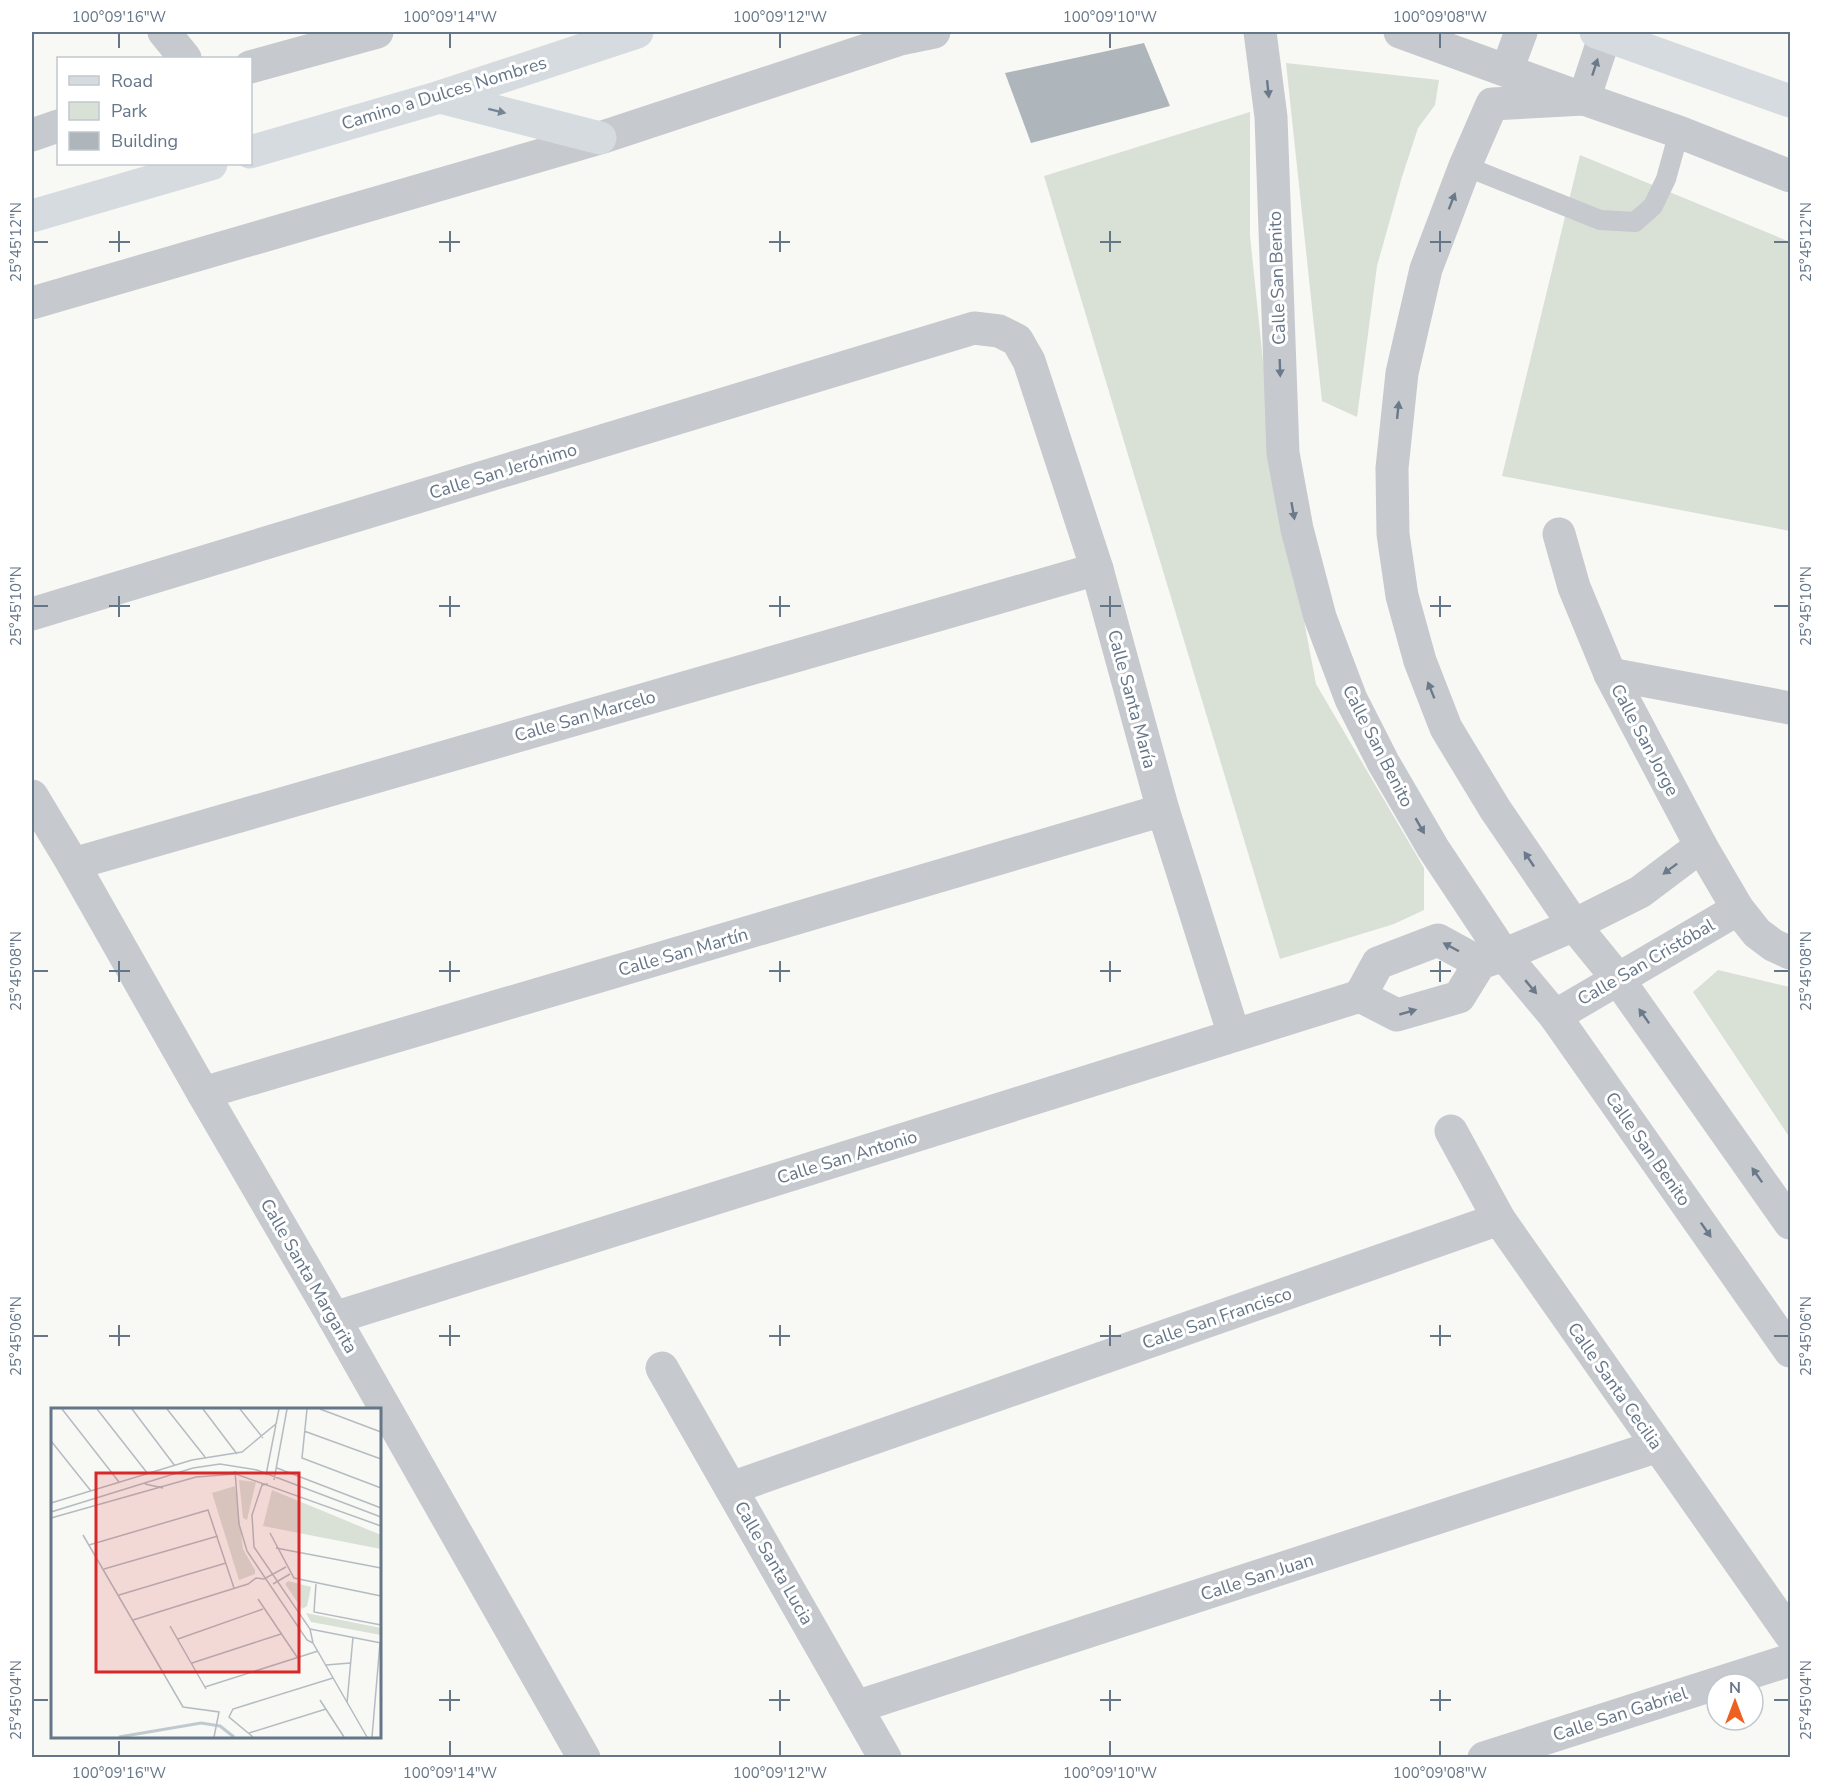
<svg xmlns="http://www.w3.org/2000/svg" width="1822" height="1789" viewBox="0 0 1822 1789" font-family="'Nunito Sans',sans-serif">
  <style>
    .green { fill: #d9e0d6 }
    .building { fill: #aeb6bc }
    .lines { fill: none; stroke-linecap: round; stroke-linejoin: round }
    .service { stroke: #c6c9cd; stroke-width: 20 }
    .minor { stroke: #c6c9cd; stroke-width: 33 }
    .secondary { stroke: #d6dbe0; stroke-width: 33 }
    .oneway { fill: #6a7a8b }
    .oneway2 { fill: #768595 }
    .ticks { fill: none; stroke: #657688; stroke-width: 2 }
    .labels { text-anchor: middle; stroke-width: 6; stroke-linejoin: round; paint-order: stroke }
    .street-label { font-size: 18px; fill: #657688; stroke: #fff }
    .inset-river { fill: none; stroke: #bfcacf; stroke-width: 3 }
    .inset-road { fill: none; stroke: #b4bcc2; stroke-width: 1.5 }
    .view { fill: #d62828; fill-opacity: 0.15; stroke: #d62828; stroke-width: 3 }
    .inset-edge { fill: none; stroke: #657688; stroke-width: 3 }
    .neatline { fill: none; stroke: #657688; stroke-width: 2 }
    .ticks-label { font-size: 15px; text-anchor: middle; fill: #657688 }
  </style>
  <rect width="100%" height="100%" fill="#f8f8f5"/>
  <!-- green -->
  <g class="green">
    <path d="M1286,63l153,17 -4,25 -17,23 -16,49 -25,89 -20,151 -35,-16z"/>
    <path d="M1250,112v124l13,125 25,176 28,147 108,184v42l-30,14 -114,35 -236,-783z"/>
    <path d="M1580,155l210,87v289l-288,-55z"/>
    <path d="M1718,970l72,17v151l-97,-146z"/>
  </g>
  <!-- building -->
  <path class="building" d="M1144,43l26,63 -139,37 -26,-70z"/>
  <g class="lines">
    <!-- service -->
    <path class="service" d="M1465,166l135,54 35,2 18,-16 13,-27 13,-47"/>
    <!-- minor -->
    <g class="minor">
      <path d="M164,32l21,26"/>
      <path d="M1260,32l11,85 12,336 14,76 23,88 31,82 32,63 50,86 71,107 51,61 235,335"/>
      <path d="M1400,32l184,67 95,33 111,44"/>
      <path d="M250,67l127,-35"/>
      <path d="M1507,70l14,-38"/>
      <path d="M1584,99l-92,5 -27,62 -39,103 -24,104 -10,95 1,66 9,62 18,65 26,67 49,81 79,116 44,54 172,244"/>
      <path d="M1584,99l21,-64"/>
      <path d="M32,135l26,-9"/>
      <path d="M32,303l568,-165 300,-99 34,-7"/>
      <path d="M1559,534l15,53 36,87 91,172 37,63 19,24 16,12 17,8"/>
      <path d="M32,614l942,-286 25,3 18,9 12,21 68,208 66,241 71,225"/>
      <path d="M1610,674l180,34"/>
      <path d="M32,796l41,68 130,229 131,225 250,440"/>
      <path d="M73,864l1024,-295"/>
      <path d="M1360,996l18,-33 60,-23 42,23"/>
      <path d="M1555,1016l183,-107"/>
      <path d="M203,1093l960,-283"/>
      <path d="M1451,1131l48,88 291,415"/>
      <path d="M334,1318l1026,-322 37,19 62,-18 21,-34 24,-8 70,-30 66,-33 61,-46"/>
      <path d="M662,1368l223,390"/>
      <path d="M731,1488l768,-269"/>
      <path d="M856,1707l802,-261"/>
      <path d="M1484,1758l306,-98"/>
    </g>
    <!-- secondary -->
    <g class="secondary">
      <path d="M1596,32l194,69"/>
      <path d="M440,97l160,41"/>
      <path d="M250,152l190,-55 197,-65"/>
      <path d="M32,216l179,-52"/>
    </g>
  </g>
  <!-- one-way arrows -->
  <defs><path id="oneway-solid" d="M-6-.8H1V-3.2L6.5 0L1 3.2V.8H-6Z" transform="scale(1.5)"/></defs>
  <g class="oneway">
    <use href="#oneway-solid" transform="translate(1595 67) rotate(-72)"/>
    <use href="#oneway-solid" transform="translate(1268 89) rotate(84)"/>
    <use href="#oneway-solid" transform="translate(1452 201) rotate(-69)"/>
    <use href="#oneway-solid" transform="translate(1280 368) rotate(88)"/>
    <use href="#oneway-solid" transform="translate(1398 410) rotate(-84)"/>
    <use href="#oneway-solid" transform="translate(1293 511) rotate(80)"/>
    <use href="#oneway-solid" transform="translate(1431 690) rotate(-112)"/>
    <use href="#oneway-solid" transform="translate(1420 826) rotate(60)"/>
    <use href="#oneway-solid" transform="translate(1529 859) rotate(-124)"/>
    <use href="#oneway-solid" transform="translate(1670 869) rotate(143)"/>
    <use href="#oneway-solid" transform="translate(1451 947) rotate(-152)"/>
    <use href="#oneway-solid" transform="translate(1531 987) rotate(50)"/>
    <use href="#oneway-solid" transform="translate(1408 1012) rotate(-16)"/>
    <use href="#oneway-solid" transform="translate(1644 1016) rotate(-125)"/>
    <use href="#oneway-solid" transform="translate(1757 1175) rotate(-125)"/>
    <use href="#oneway-solid" transform="translate(1706 1230) rotate(55)"/>
  </g>
  <use class="oneway2" href="#oneway-solid" transform="translate(497 111) rotate(14)"/>
  <!-- ticks -->
  <path class="ticks" d="M119,33v15M450,33v15M780,33v15M1110,33v15M1440,33v15M119,231v21M450,231v21M780,231v21M1110,231v21M1440,231v21M33,242h15M109,242h21M439,242h21M769,242h21M1100,242h21M1430,242h21M1774,242h15M119,596v21M450,596v21M780,596v21M1110,596v21M1440,596v21M33,606h15M109,606h21M439,606h21M769,606h21M1100,606h21M1430,606h21M1774,606h15M119,961v21M450,961v21M780,961v21M1110,961v21M1440,961v21M33,971h15M109,971h21M439,971h21M769,971h21M1100,971h21M1430,971h21M1774,971h15M119,1325v21M450,1325v21M780,1325v21M1110,1325v21M1440,1325v21M33,1336h15M109,1336h21M439,1336h21M769,1336h21M1100,1336h21M1430,1336h21M1774,1336h15M450,1690v21M780,1690v21M1110,1690v21M1440,1690v21M33,1700h15M439,1700h21M769,1700h21M1100,1700h21M1430,1700h21M1774,1700h15M119,1741v15M450,1741v15M780,1741v15M1110,1741v15M1440,1741v15"/>
  <g class="labels">
    <!-- street labels -->
    <g class="street-label">
      <text transform="translate(444 93) rotate(-17)" y="6">Camino a Dulces Nombres</text>
      <text transform="translate(1277 278) rotate(-92)" y="6">Calle San Benito</text>
      <text transform="translate(503 471) rotate(-17)" y="6">Calle San Jerónimo</text>
      <text transform="translate(1132 699) rotate(75)" y="6">Calle Santa María</text>
      <text transform="translate(585 716) rotate(-16)" y="6">Calle San Marcelo</text>
      <text transform="translate(1645 740) rotate(62)" y="6">Calle San Jorge</text>
      <text transform="translate(1378 746) rotate(63)" y="6">Calle San Benito</text>
      <text transform="translate(683 952) rotate(-16)" y="6">Calle San Martín</text>
      <text transform="translate(1646 962) rotate(-30)" y="6">Calle San Cristóbal</text>
      <text transform="translate(1648 1149) rotate(55)" y="6">Calle San Benito</text>
      <text transform="translate(847 1157) rotate(-17)" y="6">Calle San Antonio</text>
      <text transform="translate(309 1276) rotate(60)" y="6">Calle Santa Margarita</text>
      <text transform="translate(1217 1318) rotate(-19)" y="6">Calle San Francisco</text>
      <text transform="translate(1615 1386) rotate(55)" y="6">Calle Santa Cecilia</text>
      <text transform="translate(774 1563) rotate(60)" y="6">Calle Santa Lucia</text>
      <text transform="translate(1257 1577) rotate(-18)" y="6">Calle San Juan</text>
      <text transform="translate(1620 1714) rotate(-18)" y="6">Calle San Gabriel</text>
    </g>
  </g>
  <!-- overview -->
  <g transform="translate(51 1408)">
    <rect width="330" height="330" fill="#f8f8f5"/>
    <path d="M188,72l17,2 -9,38 -4,-2zM184,78l8,63 12,21v4l-16,6 -27,-87zM221,82l109,45v14l-118,-23zM237,173l23,6 -4,19 -5,3 -17,-25zM255,205l75,15v7l-70,-13z" fill="#d9e0d6"/>
    <path class="inset-river" d="M68,329l82,-14 19,3 14,11"/>
    <path class="inset-road" d="M11,1l57,73M46,1l51,65M81,1l43,57M116,1l38,48M152,1l34,45M189,1l23,29M256,1l-5,49 79,30M269,1l61,23M253,23l77,28M0,33l40,50M226,60l104,40M184,63l4,53 8,27 60,89 6,3M215,67l13,-66M223,72l13,-71M94,76l18,4M217,76l-6,1 -10,30 2,32 56,82 3,14 54,94M0,95l141,-43 50,-8 35,-29M0,104l142,-44 27,-4 37,6 124,47M0,110l145,-41 40,-3 145,52M219,125l24,45 87,18M32,127l100,172 36,5 -5,25M38,137l119,-35 26,78M225,140l105,20M53,161l114,-33M222,176l17,-10M265,176l-2,28 67,13M68,187l107,-32M207,191l39,58M82,212l115,-36 8,-6 8,1 22,-12M119,218l36,63M259,221l71,14M127,231l85,-30M141,255l89,-29M275,257l24,-2M154,279l113,-36M269,292l24,37M296,295l6,-66M198,325l77,-24M202,329l-24,-20 4,-8 100,-31M321,329l8,-94"/>
    <path class="view" d="M45,65h203v199h-203z"/>
    <rect width="330" height="330" class="inset-edge"/>
  </g>
  <!-- border -->
  <rect width="1822" height="1789" fill="none" stroke="#ffffff" stroke-width="66"/>
  <!-- legend -->
  <rect x="57" y="57" width="195" height="108" fill="#ffffff" stroke="#c1c8cf" stroke-width="1.5"/>
  <rect x="69" y="76" width="30" height="9" fill="#d6dbe0" stroke="#c1c8cf" stroke-width="1.5"/>
  <text x="111" y="87" font-size="18" fill="#657688">Road</text>
  <rect x="69" y="102" width="30" height="18" fill="#d9e0d6" stroke="#c1c8cf" stroke-width="1.5"/>
  <text x="111" y="117" font-size="18" fill="#657688">Park</text>
  <rect x="69" y="132" width="30" height="18" fill="#aeb6bc" stroke="#c1c8cf" stroke-width="1.5"/>
  <text x="111" y="147" font-size="18" fill="#657688">Building</text>
  <!-- north arrow -->
  <g transform="translate(1735 1702)"><circle r="28" fill="#ffffff" stroke="#c1c8cf" stroke-width="1.5"/>
  <path d="M0-4.5L10 22L0 15L-10 22Z" fill="#ee601f"/>
  <text y="-9" font-size="16" font-weight="bold" text-anchor="middle" fill="#657688">N</text>
  </g>
  <rect x="33" y="33" width="1756" height="1723" class="neatline"/>
  <g class="ticks-label">
    <text x="119" y="22">100°09'16"W</text>
    <text x="450" y="22">100°09'14"W</text>
    <text x="780" y="22">100°09'12"W</text>
    <text x="1110" y="22">100°09'10"W</text>
    <text x="1440" y="22">100°09'08"W</text>
    <text transform="translate(16 242) rotate(-90)" y="5">25°45'12"N</text>
    <text transform="translate(1806 242) rotate(-90)" y="5">25°45'12"N</text>
    <text transform="translate(16 606) rotate(-90)" y="5">25°45'10"N</text>
    <text transform="translate(1806 606) rotate(-90)" y="5">25°45'10"N</text>
    <text transform="translate(16 971) rotate(-90)" y="5">25°45'08"N</text>
    <text transform="translate(1806 971) rotate(-90)" y="5">25°45'08"N</text>
    <text transform="translate(16 1336) rotate(-90)" y="5">25°45'06"N</text>
    <text transform="translate(1806 1336) rotate(-90)" y="5">25°45'06"N</text>
    <text transform="translate(16 1700) rotate(-90)" y="5">25°45'04"N</text>
    <text transform="translate(1806 1700) rotate(-90)" y="5">25°45'04"N</text>
    <text x="119" y="1778">100°09'16"W</text>
    <text x="450" y="1778">100°09'14"W</text>
    <text x="780" y="1778">100°09'12"W</text>
    <text x="1110" y="1778">100°09'10"W</text>
    <text x="1440" y="1778">100°09'08"W</text>
  </g>
</svg>
